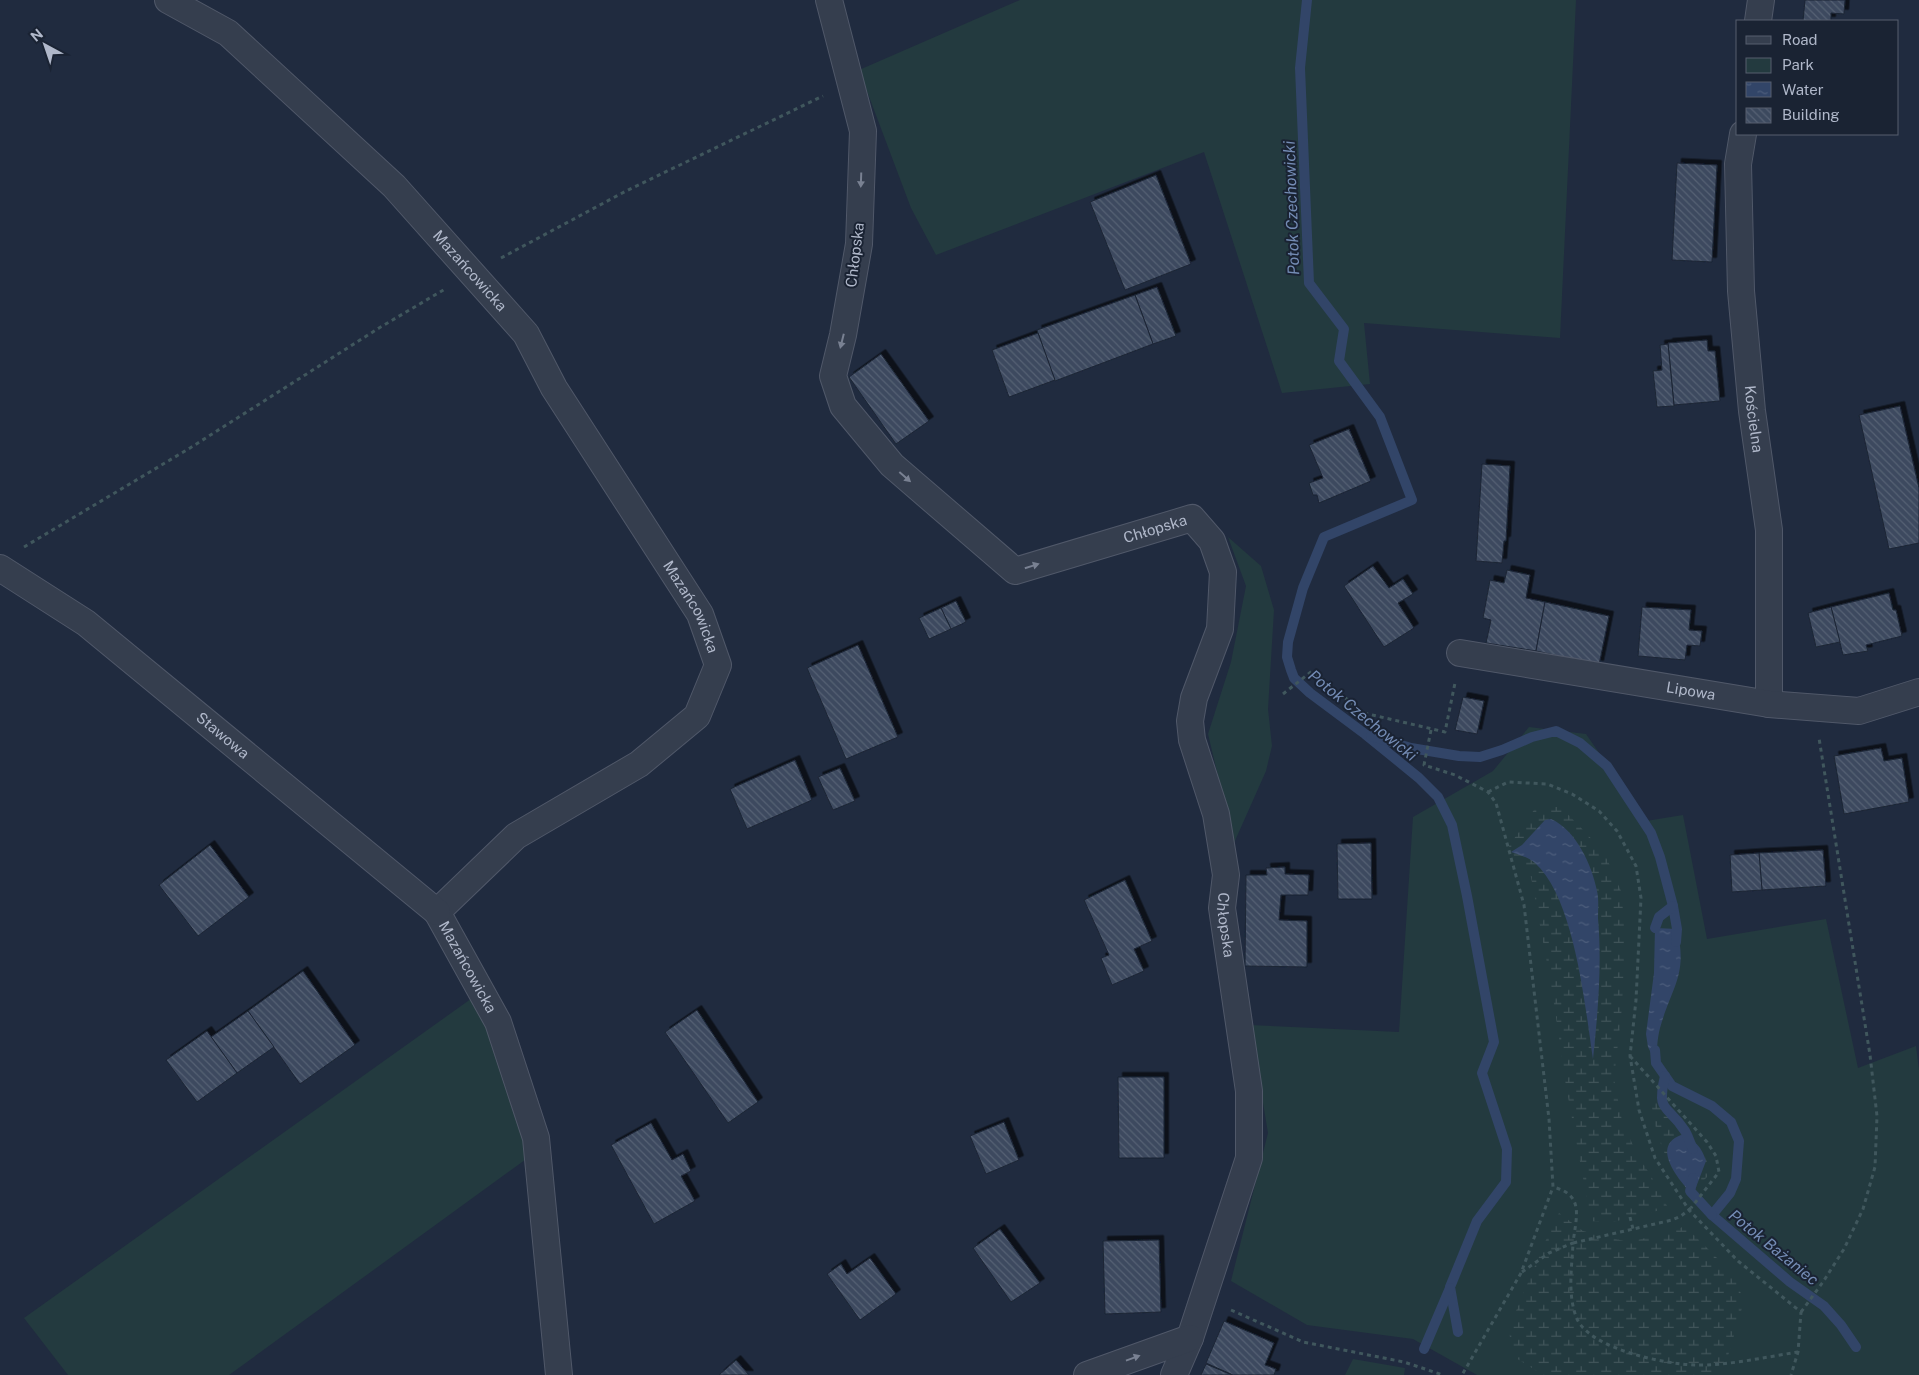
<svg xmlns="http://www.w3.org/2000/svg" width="1919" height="1375" viewBox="0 0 1919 1375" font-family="'Public Sans',sans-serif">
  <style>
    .green { fill: #233a3f }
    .wetland { fill: url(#wetland-marsh) }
    .water { fill: url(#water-ripples) }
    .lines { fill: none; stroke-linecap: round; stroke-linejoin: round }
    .stream { stroke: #324568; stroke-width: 10 }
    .building { fill: url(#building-back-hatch); stroke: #1c2535; filter: url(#shadow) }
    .street-casing { stroke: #505869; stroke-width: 28 }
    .path { stroke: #40575d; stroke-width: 3; stroke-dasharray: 4 4; stroke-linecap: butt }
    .street { stroke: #353e4e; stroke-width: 26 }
    .path-bridge { stroke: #40575d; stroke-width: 3; stroke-dasharray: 4 4; stroke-linecap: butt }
    .oneway { fill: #798192 }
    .labels { text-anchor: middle; stroke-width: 4; stroke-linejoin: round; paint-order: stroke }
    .street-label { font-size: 15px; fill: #b0b8ca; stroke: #1a2333 }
    .water-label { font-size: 16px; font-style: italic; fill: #748cb5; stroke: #1a2333 }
  </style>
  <defs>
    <pattern id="wetland-marsh" width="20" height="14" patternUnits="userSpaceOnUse" patternTransform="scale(1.25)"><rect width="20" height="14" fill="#233a3f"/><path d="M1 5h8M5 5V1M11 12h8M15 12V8" fill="none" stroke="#405459"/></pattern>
    <pattern id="water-ripples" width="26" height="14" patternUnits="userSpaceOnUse" patternTransform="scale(1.25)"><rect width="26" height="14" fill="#324568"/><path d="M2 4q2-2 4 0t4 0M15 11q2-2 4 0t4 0" fill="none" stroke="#4d5e7c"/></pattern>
    <pattern id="building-back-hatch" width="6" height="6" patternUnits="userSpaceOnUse" patternTransform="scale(1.25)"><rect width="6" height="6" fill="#3c495e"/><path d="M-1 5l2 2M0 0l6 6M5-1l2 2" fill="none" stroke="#566174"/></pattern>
    <filter id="shadow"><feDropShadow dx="4.5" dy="-4.5" stdDeviation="0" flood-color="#0009"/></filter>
  </defs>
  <rect width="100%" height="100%" fill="#202b3f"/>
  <!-- green -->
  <g class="green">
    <path d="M1020,0h556l-16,338 -196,-15 6,61 -88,9 -78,-241 -268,103 -25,-47 -52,-138z"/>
    <path d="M1228,537l33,29 13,44 -6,99 4,37 -6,25 -32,72 -26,-109 23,-72 15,-76z"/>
    <path d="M1529,727l57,7 60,87 37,-6 24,124 119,-20 32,149 58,-22 3,24v305h-442l-64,-36 -106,-14 -76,-44 37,-148 -18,-108 149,7 14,-215 80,-46z"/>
    <path d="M475,996l15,27 39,134 -300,218h-161l-44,-57z"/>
    <path d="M1353,1359l52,9 -1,7h-59z"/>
  </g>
  <!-- wetland -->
  <g class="wetland">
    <path d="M1536,807h25l43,45 17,39 3,30v39l-2,47 -8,72 8,42 14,31 21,34 11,22 -59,15 -18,-2 -25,-135 -14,-96 -21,-113 -20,-25 -2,-6z"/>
    <path d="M1651,1098l26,22 25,29 9,24 -11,11 -10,7c-6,-7 -13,-14 -17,-22 -13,-21 -20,-47 -22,-71z"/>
    <path d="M1559,1213l24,18 45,11 40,-9 17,-7 48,48 11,27 -16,55 -10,19h-175l-27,-17 -8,-28 37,-88z"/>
  </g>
  <!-- water -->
  <g class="water">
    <path d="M1551,819c25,11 41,46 46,72 2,8 1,18 1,27 4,47 0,94 -5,141 -8,-52 -18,-160 -58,-196 -7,-6 -16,-8 -24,-11l11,-7 23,-25z"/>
    <path d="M1655,928l22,1c11,46 -5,57 -17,99 -3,11 -3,23 -4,35l-8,-16 -2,-13 8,-61z"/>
    <path d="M1681,1135c14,4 21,13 25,26l-13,34 4,5 9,2 2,9c-14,-15 -65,-62 -27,-76z"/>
  </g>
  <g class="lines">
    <!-- stream -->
    <g class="stream">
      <path d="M1307,0l-7,68 9,215 35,46 -5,32 41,56 32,83 -88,37 -21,51 -15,54 -1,15 4,13 3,8 16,15 55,41 54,44 19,19 14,28 15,71 27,146 -12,31 25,76 -1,33 -29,39 -27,66 8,45"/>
      <path d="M1371,736l40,12 48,8 21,1 22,-7 30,-13 24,-6 24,12 27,23 44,67 9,24 13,49 4,23 -1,13"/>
      <path d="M1655,928l4,-11 14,-11"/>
      <path d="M1655,1050l1,13 16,23 40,20 19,16 8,19 -3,38 -6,14 -18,22 78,67 34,24 17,19 15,22"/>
      <path d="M1665,1076c-9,38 3,28 20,55 3,5 5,12 8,18"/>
      <path d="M1693,1178l-3,13 22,24"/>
      <path d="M1424,1349l26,-61"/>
    </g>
  </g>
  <!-- building -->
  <g class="building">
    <path d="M1805,0h40l-1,14 -13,-1v8h-28z"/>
    <path d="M1677,163l40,2 -5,97 -40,-2z"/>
    <path d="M1156,175l35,89 -66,26 -35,-88z"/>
    <path d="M1157,287l19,49 -23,8 -18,-49z"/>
    <path d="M1135,295l18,49 -98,37 -18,-51z"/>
    <path d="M1038,333l17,47 -46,17 -17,-47z"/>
    <path d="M1707,340l1,11h7l5,50 -46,4 -6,-62z"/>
    <path d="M1668,344l6,62 -17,1 -4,-36 9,-1 -2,-25z"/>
    <path d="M881,354l48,67 -33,23 -47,-67z"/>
    <path d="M1900,406l19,82v55l-30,6 -30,-134z"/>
    <path d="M1349,429l22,52 -52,22 -2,-8h-4l-4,-12 14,-5 -14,-33z"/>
    <path d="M1482,464l28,2 -4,75h-2l-2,22 -26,-2z"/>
    <path d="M1373,566l16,22 14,-9 10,15 -15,9 16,25 -30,19 -40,-61z"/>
    <path d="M1507,570l23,5 -4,23 19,4 -9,49 -50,-8 5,-23 -8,-2 7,-38 14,3z"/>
    <path d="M1889,593l4,17h3l6,26 -36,9 2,6 -25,4 -12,-48z"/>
    <path d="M956,601l10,21 -15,7 -10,-21z"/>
    <path d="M1545,602l64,14 -10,49 -63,-14z"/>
    <path d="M1642,607l49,3 -2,20 13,1 -2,15 -13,-1 -2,15 -47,-4z"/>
    <path d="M1831,607l9,35 -24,5 -8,-34z"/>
    <path d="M941,608l10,21 -22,10 -10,-21z"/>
    <path d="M858,645l40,92 -52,22 -39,-91z"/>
    <path d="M1463,697l21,4 -7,33 -22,-4z"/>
    <path d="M1881,748l3,13 18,-3 7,44 -65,12 -10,-58z"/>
    <path d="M795,760l17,40 -65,29 -17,-40z"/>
    <path d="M840,768l15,33 -22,9 -15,-33z"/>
    <path d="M1371,843l1,56h-34l-1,-55z"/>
    <path d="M210,845l39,52 -51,39 -39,-51z"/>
    <path d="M1823,850l3,36 -64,4 -3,-37z"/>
    <path d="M1759,853l3,37 -30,2 -2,-37z"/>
    <path d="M1285,867v7l24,1 -1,20h-27l-2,25 28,1v46l-62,-1 1,-91h21l-1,-7z"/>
    <path d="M1125,880l27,61 -18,8 10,22 -32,14 -11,-27 8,-3 -25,-55z"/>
    <path d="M303,971l52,74 -55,39 -52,-73z"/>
    <path d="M697,1010l61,92 -30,21 -63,-91z"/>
    <path d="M248,1011l26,36 -37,26 -26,-36z"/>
    <path d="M207,1031l30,42 -40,29 -31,-42z"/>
    <path d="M1118,1077h46v81h-45z"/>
    <path d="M1004,1122l15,38 -33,14 -16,-38z"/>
    <path d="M651,1123l21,37 11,-6 8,17 -10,5 14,25 -41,23 -43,-79z"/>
    <path d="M1000,1229l40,54 -29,19 -38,-54z"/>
    <path d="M1159,1240l2,72 -56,2 -2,-73z"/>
    <path d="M870,1258l26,36 -36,26 -33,-46 14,-10 6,10z"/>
    <path d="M1224,1321l50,22 -9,22 11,4 -2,6h-41l-27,-12z"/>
    <path d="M736,1360l13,15h-30z"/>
    <path d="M1206,1364l26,11h-31z"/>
  </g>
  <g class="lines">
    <defs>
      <g id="street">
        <path id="s1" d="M168,0l60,33 166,153 132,148 28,54 146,226 18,51 -21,51 -58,48 -123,72 -79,76 61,110 38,116 23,237"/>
        <path id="s2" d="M829,0l34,131 -4,113 -16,91 -10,41 10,30 49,59 123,106 177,-53 20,23 11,31 -3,57 -26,69 -4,23 2,19 24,74 10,61 -4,33 27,183v67l-59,180 -16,37"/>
        <path d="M1758,21l3,-21"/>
        <path id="s3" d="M1743,134l-5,30 3,127 11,120 17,119v174"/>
        <path id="s4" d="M0,568l86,55 351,289"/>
        <path id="s5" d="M1460,653l309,51 90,7 60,-19"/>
        <path d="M1087,1375l103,-37"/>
      </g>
    </defs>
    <!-- street casing -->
    <use href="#street" class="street-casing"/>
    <!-- path -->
    <g class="path">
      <path d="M501,258l125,-67 197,-95"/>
      <path d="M24,547l166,-99 189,-120 66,-39"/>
      <path d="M1283,694l29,-23 52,42 81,19 10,-49"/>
      <path d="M1431,730l-7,35 31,10 33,17 8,11 28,102 25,214 4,68 -32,86 -59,102"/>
      <path d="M1488,792l20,-10 39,2 25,10 27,17 18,20 19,35 5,32 -5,102 -6,56 9,54 16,48 34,52 49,51 63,51 -3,40 -7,23"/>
      <path d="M1630,1056l77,86 9,14 3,16 -28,36"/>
      <path d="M1630,1217l3,12"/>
      <path d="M1522,1272l27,-19 24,-10c3,-26 12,-48 -20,-56"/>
      <path d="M1231,1310l72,32 101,20 39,13"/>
      <path d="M1801,1312l22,-30 21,-33 19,-40 12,-42 2,-51 -7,-61 -51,-317"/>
    </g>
    <!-- street -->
    <use href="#street" class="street"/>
    <!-- path-bridge -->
    <path class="path-bridge" d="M1691,1208l-10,8 -9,4 -99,23c-1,24 -6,52 4,76 14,30 87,45 118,46 31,1 71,-8 103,-13"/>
  </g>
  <!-- one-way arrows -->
  <defs><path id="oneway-solid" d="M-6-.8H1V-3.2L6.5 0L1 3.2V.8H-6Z" transform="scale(1.25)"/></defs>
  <g class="oneway">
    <use href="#oneway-solid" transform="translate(861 180) rotate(92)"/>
    <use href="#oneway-solid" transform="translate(842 341) rotate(104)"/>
    <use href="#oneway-solid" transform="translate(905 477) rotate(41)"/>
    <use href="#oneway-solid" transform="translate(1032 566) rotate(-17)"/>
    <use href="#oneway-solid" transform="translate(1133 1358) rotate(-20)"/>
  </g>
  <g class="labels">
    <!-- street labels -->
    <g class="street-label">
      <text transform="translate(855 255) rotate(-83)" y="5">Chłopska</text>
      <text dy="5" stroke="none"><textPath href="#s1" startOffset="408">Mazańcowicka</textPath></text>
      <text dy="5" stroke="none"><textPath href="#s3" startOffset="286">Kościelna</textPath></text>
      <text dy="5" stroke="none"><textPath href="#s2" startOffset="800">Chłopska</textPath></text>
      <text dy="5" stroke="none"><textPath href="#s1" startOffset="812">Mazańcowicka</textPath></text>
      <text dy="5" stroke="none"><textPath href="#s5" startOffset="234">Lipowa</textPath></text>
      <text dy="5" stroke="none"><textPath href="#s4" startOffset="279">Stawowa</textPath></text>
      <text dy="5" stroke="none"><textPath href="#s2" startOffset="1265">Chłopska</textPath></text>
      <text dy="5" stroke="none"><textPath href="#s1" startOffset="1322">Mazańcowicka</textPath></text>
    </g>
    <!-- water labels -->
    <g class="water-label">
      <text transform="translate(1291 208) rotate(-92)" y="6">Potok Czechowicki</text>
      <text transform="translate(1363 715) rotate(39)" y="6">Potok Czechowicki</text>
      <text transform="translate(1774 1247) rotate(39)" y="6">Potok Bażaniec</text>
    </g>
  </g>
  <!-- legend -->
  <rect x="1736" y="20" width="162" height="115" fill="#1a2333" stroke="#565f6f"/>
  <rect x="1746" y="36" width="25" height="8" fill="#353e4e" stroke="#565f6f"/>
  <text x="1782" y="45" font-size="15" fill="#b0b8ca">Road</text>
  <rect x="1746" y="58" width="25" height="15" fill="#233a3f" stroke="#565f6f"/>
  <text x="1782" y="70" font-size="15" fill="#b0b8ca">Park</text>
  <rect x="1746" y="82" width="25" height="15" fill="url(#water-ripples)" stroke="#565f6f"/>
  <text x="1782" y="95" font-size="15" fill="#b0b8ca">Water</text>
  <rect x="1746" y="108" width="25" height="15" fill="url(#building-back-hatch)" stroke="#565f6f"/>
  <text x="1782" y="120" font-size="15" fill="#b0b8ca">Building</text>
  <!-- north arrow -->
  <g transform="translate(45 45) rotate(320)" stroke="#1a2333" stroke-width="4" paint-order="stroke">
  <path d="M0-4L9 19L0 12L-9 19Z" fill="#b0b8ca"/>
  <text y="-8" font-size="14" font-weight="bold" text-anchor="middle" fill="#b0b8ca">N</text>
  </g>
</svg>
